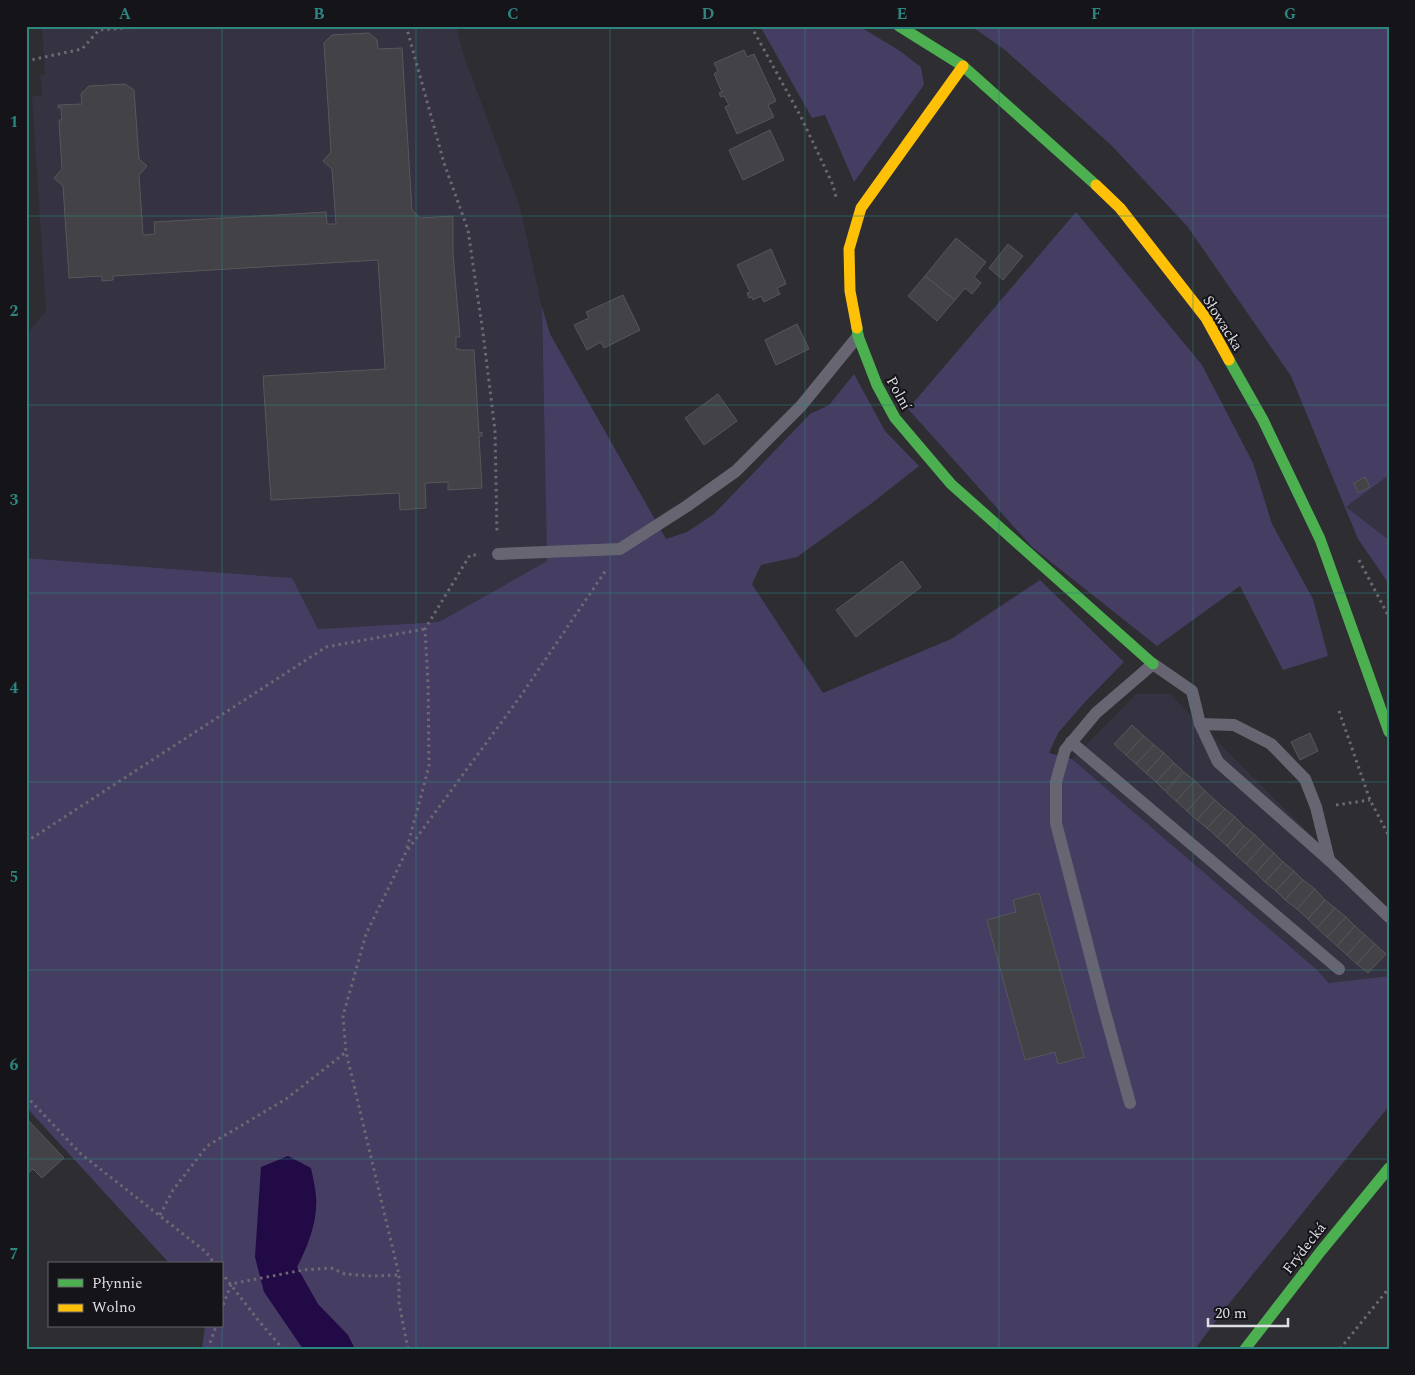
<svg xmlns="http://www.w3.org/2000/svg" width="1415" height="1375" viewBox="0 0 1415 1375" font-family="Spectral,serif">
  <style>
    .built { fill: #353241 }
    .green { fill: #463d62 }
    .water { fill: #210a45 }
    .building { fill: #434347; stroke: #57575b }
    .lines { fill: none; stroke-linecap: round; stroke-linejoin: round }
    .path { stroke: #6c6973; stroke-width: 3; stroke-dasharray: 2.5 4; stroke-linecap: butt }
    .lane { stroke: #686573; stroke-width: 12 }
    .fast { stroke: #4caf50; stroke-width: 11 }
    .slow { stroke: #ffc107; stroke-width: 11 }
    .grid { fill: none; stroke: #2e8580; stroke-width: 1; stroke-opacity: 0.55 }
    .labels { text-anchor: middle; stroke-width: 4; stroke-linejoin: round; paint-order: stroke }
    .street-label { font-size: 15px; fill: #dedde3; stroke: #151418 }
    .neatline { fill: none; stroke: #2e8580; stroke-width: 2 }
    .grid-label { font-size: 16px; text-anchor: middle; font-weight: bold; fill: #2e8580 }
  </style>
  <rect width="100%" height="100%" fill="#2d2d32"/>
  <!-- built -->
  <g class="built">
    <path d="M42,26h414l8,30 56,151 22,100 5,254 -108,61 -121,7 -27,-51 -265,-20v-228h4l16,-19 -14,-215 10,-1 -2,-20h5z"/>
    <path d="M1389,475v65l-43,-33z"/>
    <path d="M1136,694h34l219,219v63l-59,7 -15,-15 -243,-209z"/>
  </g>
  <!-- green -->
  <g class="green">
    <path d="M760,26h99l41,25 21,16 3,18 -70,97 -29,-67 -13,3z"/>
    <path d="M971,26h418v449l-43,32 43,33v44l-31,-45 -67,-163 -104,-150 -76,-81 -106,-95z"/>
    <path d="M1076,212l126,153 51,98 19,61 41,75 15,57 -45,14 -43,-84 -83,60 -125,-99 -124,-138z"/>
    <path d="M542,307l8,27 116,205 21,-7 27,-18 96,-100 19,-9 25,-31 31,57 34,35 -47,37 -75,54 -36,8 -9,19 71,109 128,-54 89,-59 84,82 -39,40 -27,31 -9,20 23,6 243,209 14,15 60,-7v130l-165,204 -29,39h-993l3,-23h16v-62h-51l-144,-157v-549l266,20 26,51 121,-7 108,-61z"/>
  </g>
  <!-- water -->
  <path class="water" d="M288,1156l23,12c2,9 4,19 5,28 2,25 -8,50 -19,71l21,37 30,31 7,14h-52l-39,-57 -9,-35 6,-90z"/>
  <!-- building -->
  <g class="building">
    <path d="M369,33l8,7 1,9 24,-1 10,162 8,8 33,-2v37l7,84h-4v12h4v1h14l5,83 3,-1v4h-3l3,52 -34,2v-8l-23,1 1,25 -26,2 -1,-17 -128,7 -8,-124 122,-7 -7,-109 -265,16v4l-11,1v-5l-33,2 -6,-92 -9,-8 8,-9 -3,-49h3l-1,-13 -3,1v-3l24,-1 -1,-10 8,-8 36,-2 9,6 5,69 8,7 -8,9 4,60 12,-1 -1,-12 172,-10 1,12h9l-4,-55 -9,-8 8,-9 -7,-109 8,-8z"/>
    <path d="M744,50l3,7 7,-3 22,47 -8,4 6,12 -37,17 -12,-27 4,-2 -5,-9 -3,1 -2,-4 3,-1 -8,-18 4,-3 -4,-8z"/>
    <path d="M770,130l14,30 -41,20 -14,-30z"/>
    <path d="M956,238l30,24 -12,15 7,6 -9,11 -7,-6 -10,12 -30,-24z"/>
    <path d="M1008,244l15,12 -20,24 -14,-12z"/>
    <path d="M771,249l15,35 -9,4 3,6 -16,8 -3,-6 -8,4 -1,-3 -3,1 -2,-5 3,-1 -13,-27z"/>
    <path d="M925,276l30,24 -18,21 -29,-25z"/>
    <path d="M623,295l17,35 -36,18 -3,-6 -14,8 -13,-25 15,-7 -3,-6z"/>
    <path d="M797,324l12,25 -33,16 -11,-25z"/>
    <path d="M718,394l19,27 -33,24 -19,-27z"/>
    <path d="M1365,477l5,10 -12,6 -4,-10z"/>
    <path d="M902,561l19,26 -65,50 -20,-27z"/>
    <path d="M1132,725l12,11 -18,19 -12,-11z"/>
    <path d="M1310,733l8,18 -18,9 -9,-18z"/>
    <path d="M1144,736l10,9 -18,19 -10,-9z"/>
    <path d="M1154,745l10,8 -18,20 -10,-9z"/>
    <path d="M1164,753l10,10 -18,19 -10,-9z"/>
    <path d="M1174,763l9,8 -18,20 -9,-9z"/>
    <path d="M1184,772l11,9 -19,20 -10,-9z"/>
    <path d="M1195,781l10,10 -18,20 -11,-10z"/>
    <path d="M1205,791l10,9 -18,20 -10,-9z"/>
    <path d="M1215,800l10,9 -18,19 -10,-8z"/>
    <path d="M1225,809l10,8 -18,20 -10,-9z"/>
    <path d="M1235,817l9,9 -17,20 -10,-9z"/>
    <path d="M1244,826l11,9 -19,20 -9,-9z"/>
    <path d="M1255,835l9,9 -18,20 -10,-9z"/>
    <path d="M1264,844l10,9 -18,20 -10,-9z"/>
    <path d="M1274,853l9,9 -18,20 -9,-9z"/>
    <path d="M1283,862l11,9 -18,20 -11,-9z"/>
    <path d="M1294,871l9,9 -18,20 -9,-9z"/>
    <path d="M1303,880l12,9 -18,20 -12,-9z"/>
    <path d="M1315,889l10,11 -17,19 -11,-10z"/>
    <path d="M1039,893l45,164 -26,7 -3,-12 -30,8 -38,-140 29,-8 -3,-12z"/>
    <path d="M1325,900l10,8 -18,20 -9,-9z"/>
    <path d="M1335,908l11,9 -19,20 -10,-9z"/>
    <path d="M1346,917l9,9 -18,20 -10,-9z"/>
    <path d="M1355,926l10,9 -18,20 -10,-9z"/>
    <path d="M1365,935l10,9 -18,20 -10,-9z"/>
    <path d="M1375,944l11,10 -18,19 -11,-9z"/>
    <path d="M26,1118l38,40 -22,20 -9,-9 -7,6z"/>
  </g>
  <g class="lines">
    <!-- path -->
    <g class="path">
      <path d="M405,26l2,3 37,134 24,67 15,103 12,97 2,104"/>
      <path d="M751,26l50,91 32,68 3,12"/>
      <path d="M26,61l56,-12 17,-19 51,-4"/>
      <path d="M1359,560l30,57"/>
      <path d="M1339,711l31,89 19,36"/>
      <path d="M1336,805l34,-5"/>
      <path d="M26,842l300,-195 99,-18"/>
      <path d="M407,848l22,-82 -1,-83 -3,-54 45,-74h10"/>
      <path d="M26,1096l55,58 125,98 9,12"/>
      <path d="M160,1215l13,-25 34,-44 79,-47 60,-47"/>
      <path d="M221,1272l37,48 25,29"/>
      <path d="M221,1311l10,-27 72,-14 28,-2 14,6 27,2 27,-1"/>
      <path d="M208,1349l8,-23"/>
      <path d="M408,1349l-9,-46v-28l-53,-223 -3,-36 23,-82 40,-82 114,-155 86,-127"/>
      <path d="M1340,1349l49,-61"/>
    </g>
    <!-- lane -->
    <g class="lane">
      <path d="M498,554l122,-5 67,-43 49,-35 65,-65 57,-70"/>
      <path d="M1200,724l34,1 37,19 34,35 11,28 13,53"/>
      <path d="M1071,742l268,227"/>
      <path d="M1130,1103l-26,-94 -48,-186v-41l9,-32 31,-37 57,-49 39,27 8,33 18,38 111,98 60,57"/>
    </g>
    <!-- fast -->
    <g class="fast">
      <path d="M899,26l64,40 133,119"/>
      <path d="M857,328l1,8 19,49 18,33 56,66 202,180"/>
      <path d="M1229,360l34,60 57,119 69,193"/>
      <path d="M1245,1349l76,-98 68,-83"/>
    </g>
    <!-- slow -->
    <g class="slow">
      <path d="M1096,185l24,23 86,110 23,42"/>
      <path d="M857,328l-7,-37 -1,-42 12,-41 102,-142"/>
    </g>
  </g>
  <!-- grid -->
  <path class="grid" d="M222,26v1323M416,26v1323M610,26v1323M805,26v1323M999,26v1323M1193,26v1323M26,216h1363M26,405h1363M26,593h1363M26,782h1363M26,970h1363M26,1159h1363"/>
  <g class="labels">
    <!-- street labels -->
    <g class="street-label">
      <text transform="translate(1223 323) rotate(58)" y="5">Słowacka</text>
      <text transform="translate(899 393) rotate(61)" y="5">Polní</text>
      <text transform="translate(1304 1248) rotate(-52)" y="5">Frýdecká</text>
    </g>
  </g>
  <!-- border -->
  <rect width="1415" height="1375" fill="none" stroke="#151418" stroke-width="55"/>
  <!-- legend -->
  <rect x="48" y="1262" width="175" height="65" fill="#151418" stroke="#656469"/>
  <rect x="58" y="1279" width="25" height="8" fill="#4caf50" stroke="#656469"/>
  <text x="92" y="1288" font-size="15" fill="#dedde3">Płynnie</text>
  <rect x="58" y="1304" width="25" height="8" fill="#ffc107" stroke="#656469"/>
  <text x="92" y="1312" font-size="15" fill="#dedde3">Wolno</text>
  <!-- scale -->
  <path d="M1208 1318v8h80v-8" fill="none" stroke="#dedde3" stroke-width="2.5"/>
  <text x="1215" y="1318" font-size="15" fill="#dedde3" stroke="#151418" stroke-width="4" paint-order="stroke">20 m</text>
  <rect x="28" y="28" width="1360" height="1320" class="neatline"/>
  <g class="grid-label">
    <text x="125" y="19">A</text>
    <text x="319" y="19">B</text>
    <text x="513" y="19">C</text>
    <text x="708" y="19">D</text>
    <text x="902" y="19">E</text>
    <text x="1096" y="19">F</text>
    <text x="1290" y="19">G</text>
    <text x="14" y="127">1</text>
    <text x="14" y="316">2</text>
    <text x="14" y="505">3</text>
    <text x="14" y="693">4</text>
    <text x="14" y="882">5</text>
    <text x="14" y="1070">6</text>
    <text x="14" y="1259">7</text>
  </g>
</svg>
